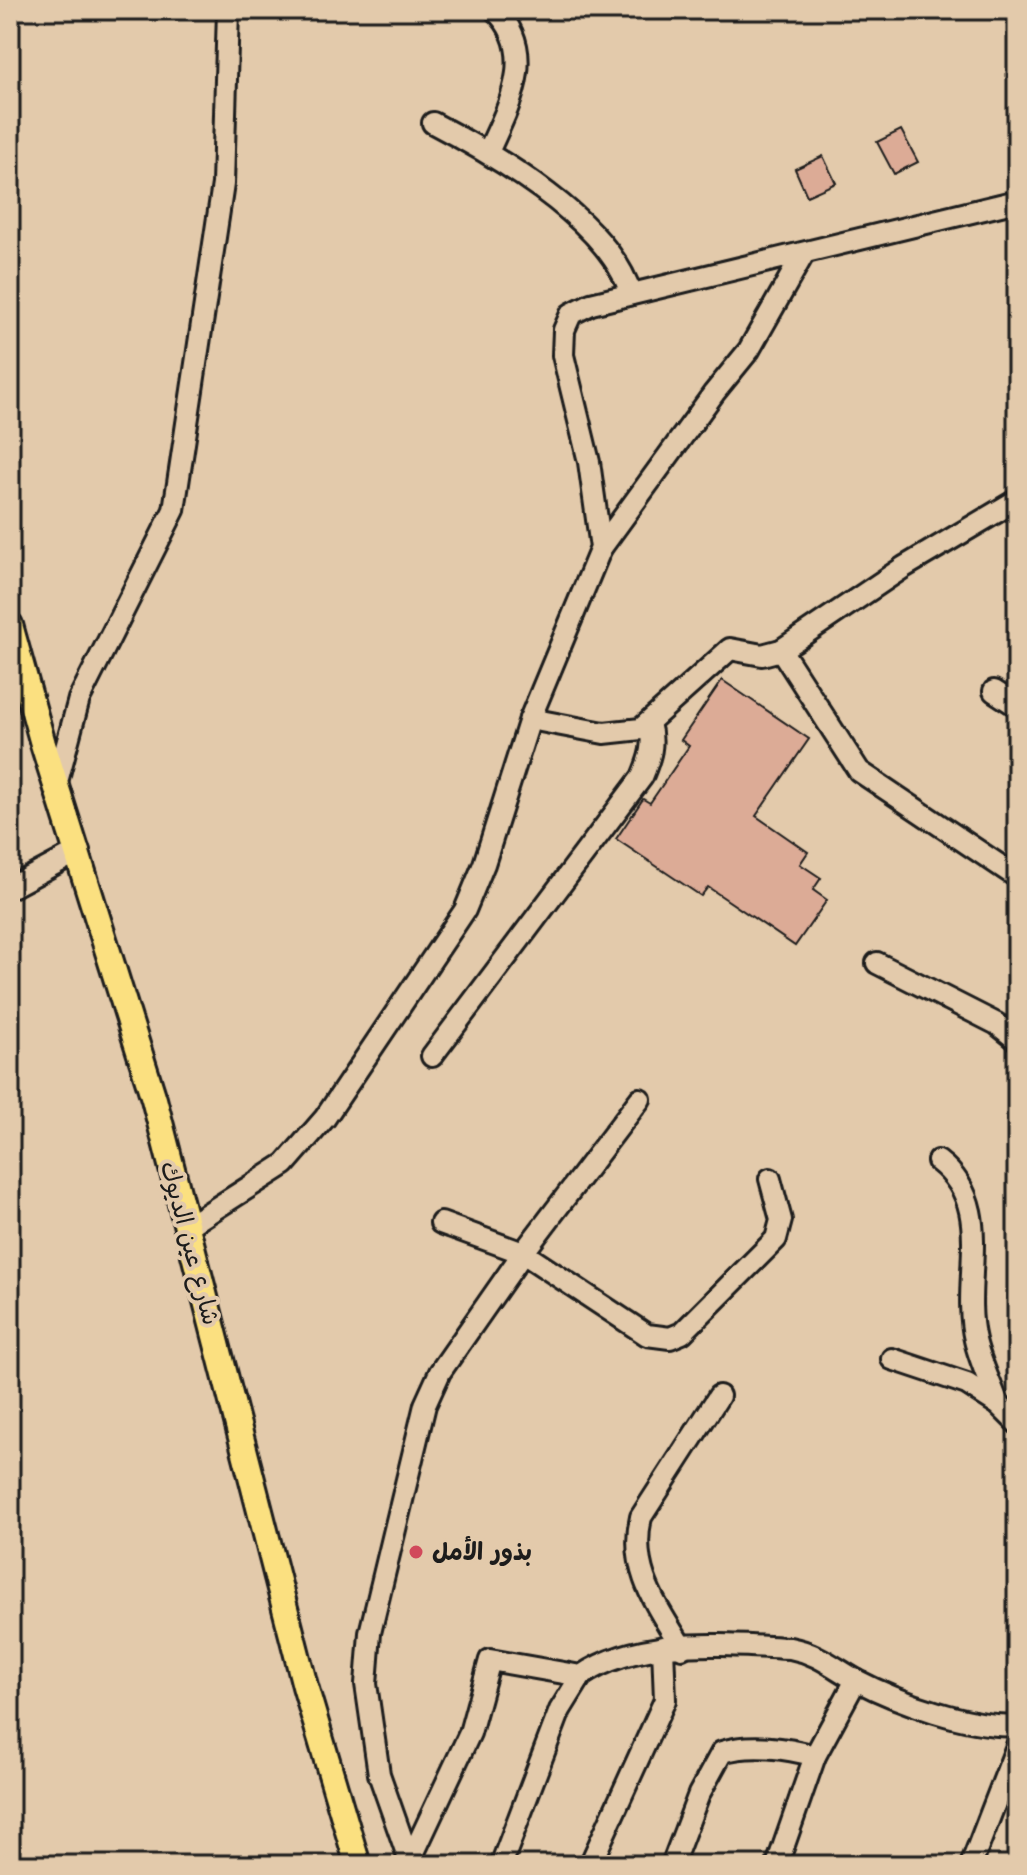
<svg xmlns="http://www.w3.org/2000/svg" width="1027" height="1875" viewBox="0 0 1027 1875" font-family="'Comic Neue','Playpen Sans Arabic',sans-serif">
  <style>
    .building { fill: #dcab96; stroke: #1c1c1c; stroke-width: 2 }
    .lines { fill: none; stroke-linecap: round; stroke-linejoin: round }
    .minor-casing { stroke: #1c1c1c; stroke-width: 26 }
    .major-casing { stroke: #1c1c1c; stroke-width: 30 }
    .minor { stroke: #e3caab; stroke-width: 20 }
    .major { stroke: #fbe080; stroke-width: 24 }
    .poi-dot { fill: #d1495b; stroke: #e3caab; stroke-width: 3 }
    .labels { text-anchor: middle; stroke-width: 8; stroke-linejoin: round; paint-order: stroke }
    .street-label { font-size: 24px; fill: #1c1c1c; stroke: #e3caab }
    .poi-label { font-size: 24px; font-weight: bold; fill: #1c1c1c; stroke: #e3caab; text-anchor: start }
  </style>
  <rect width="100%" height="100%" fill="#e3caab"/>
  <filter id="ink" filterUnits="userSpaceOnUse"><feTurbulence type="fractalNoise" baseFrequency=".0125" numOctaves="2"/><feDisplacementMap in="SourceGraphic" scale="16" xChannelSelector="R" yChannelSelector="G"/><feConvolveMatrix kernelMatrix="1 2 1 2 8 2 1 2 1" color-interpolation-filters="sRGB"/></filter>
  <g filter="url(#ink)">
    <!-- building -->
    <g class="building">
      <path d="M901,130l17,32 -24,12 -17,-32z"/>
      <path d="M823,156l13,27 -29,13 -12,-27z"/>
      <path d="M722,680l87,59 -53,77 52,36 -8,12 21,14 -8,12 14,10 -32,46 -87,-59 -7,9 -85,-57 27,-40 7,4 39,-57 -8,-6z"/>
    </g>
    <g class="lines">
      <defs>
        <g id="minor">
          <path d="M433,123c65,34 175,97 198,171"/>
          <path d="M488,152c21,-46 51,-100 7,-142"/>
          <path d="M601,548l113,-155 35,-43 55,-97"/>
          <path d="M781,650l78,121 158,106"/>
          <path d="M994,691l23,15"/>
          <path d="M530,719l71,-171 -12,-86 -26,-107 1,-25 7,-16 20,-10 426,-103"/>
          <path d="M57,782l22,-83 95,-189 49,-326 5,-174"/>
          <path d="M10,888l69,-37"/>
          <path d="M877,963l120,61 20,16"/>
          <path d="M432,1056l210,-279c8,-19 13,-33 7,-54"/>
          <path d="M938,1161c59,45 22,116 37,179 5,22 16,44 23,64"/>
          <path d="M441,1223l82,30 124,82 23,3 12,-5 94,-94 5,-19 -11,-41"/>
          <path d="M185,1228l100,-64 40,-46 140,-208 19,-46 46,-145 74,14 37,-4 89,-80 32,6 19,-5 123,-83 113,-67"/>
          <path d="M892,1359l75,25 31,20 19,19"/>
          <path d="M682,1648c-26,-44 -53,-78 -41,-131l78,-121"/>
          <path d="M410,1862l-31,-88 -13,-90 4,-51 55,-228 15,-33 83,-119 117,-154"/>
          <path d="M408,1865l62,-132 20,-73 91,16c59,-40 140,-31 209,-28 27,5 43,19 66,32 40,21 116,49 161,45"/>
          <path d="M501,1865l59,-155 21,-34"/>
          <path d="M590,1865l75,-165 -2,-53"/>
          <path d="M672,1865l27,-71 23,-42c28,-9 65,-4 93,4"/>
          <path d="M777,1865l38,-109 41,-76"/>
          <path d="M971,1865l46,-119"/>
        </g>
        <path id="major" d="M10,625l33,119 111,355 151,587 53,179"/>
      </defs>
      <!-- minor casing -->
      <use href="#minor" class="minor-casing"/>
      <!-- major casing -->
      <use href="#major" class="major-casing"/>
      <!-- minor -->
      <use href="#minor" class="minor"/>
      <!-- major -->
      <use href="#major" class="major"/>
    </g>
  </g>
  <!-- markers -->
  <circle class="poi-dot" cx="416" cy="1552" r="8"/>
  <g class="labels">
    <!-- street labels -->
    <g class="street-label">
      <text transform="translate(190 1243) rotate(75)" y="8">شارع عين الديوك</text>
    </g>
    <!-- poi labels -->
    <g class="poi-label">
      <text x="432" y="1560">بذور الأمل</text>
    </g>
  </g>
  <!-- margin -->
  <rect width="1027" height="1875" fill="none" stroke="#e3caab" stroke-width="40"/>
  <rect x="20" y="20" width="987" height="1835" fill="none" stroke="#1c1c1c" stroke-width="3" filter="url(#ink)"/>
</svg>
